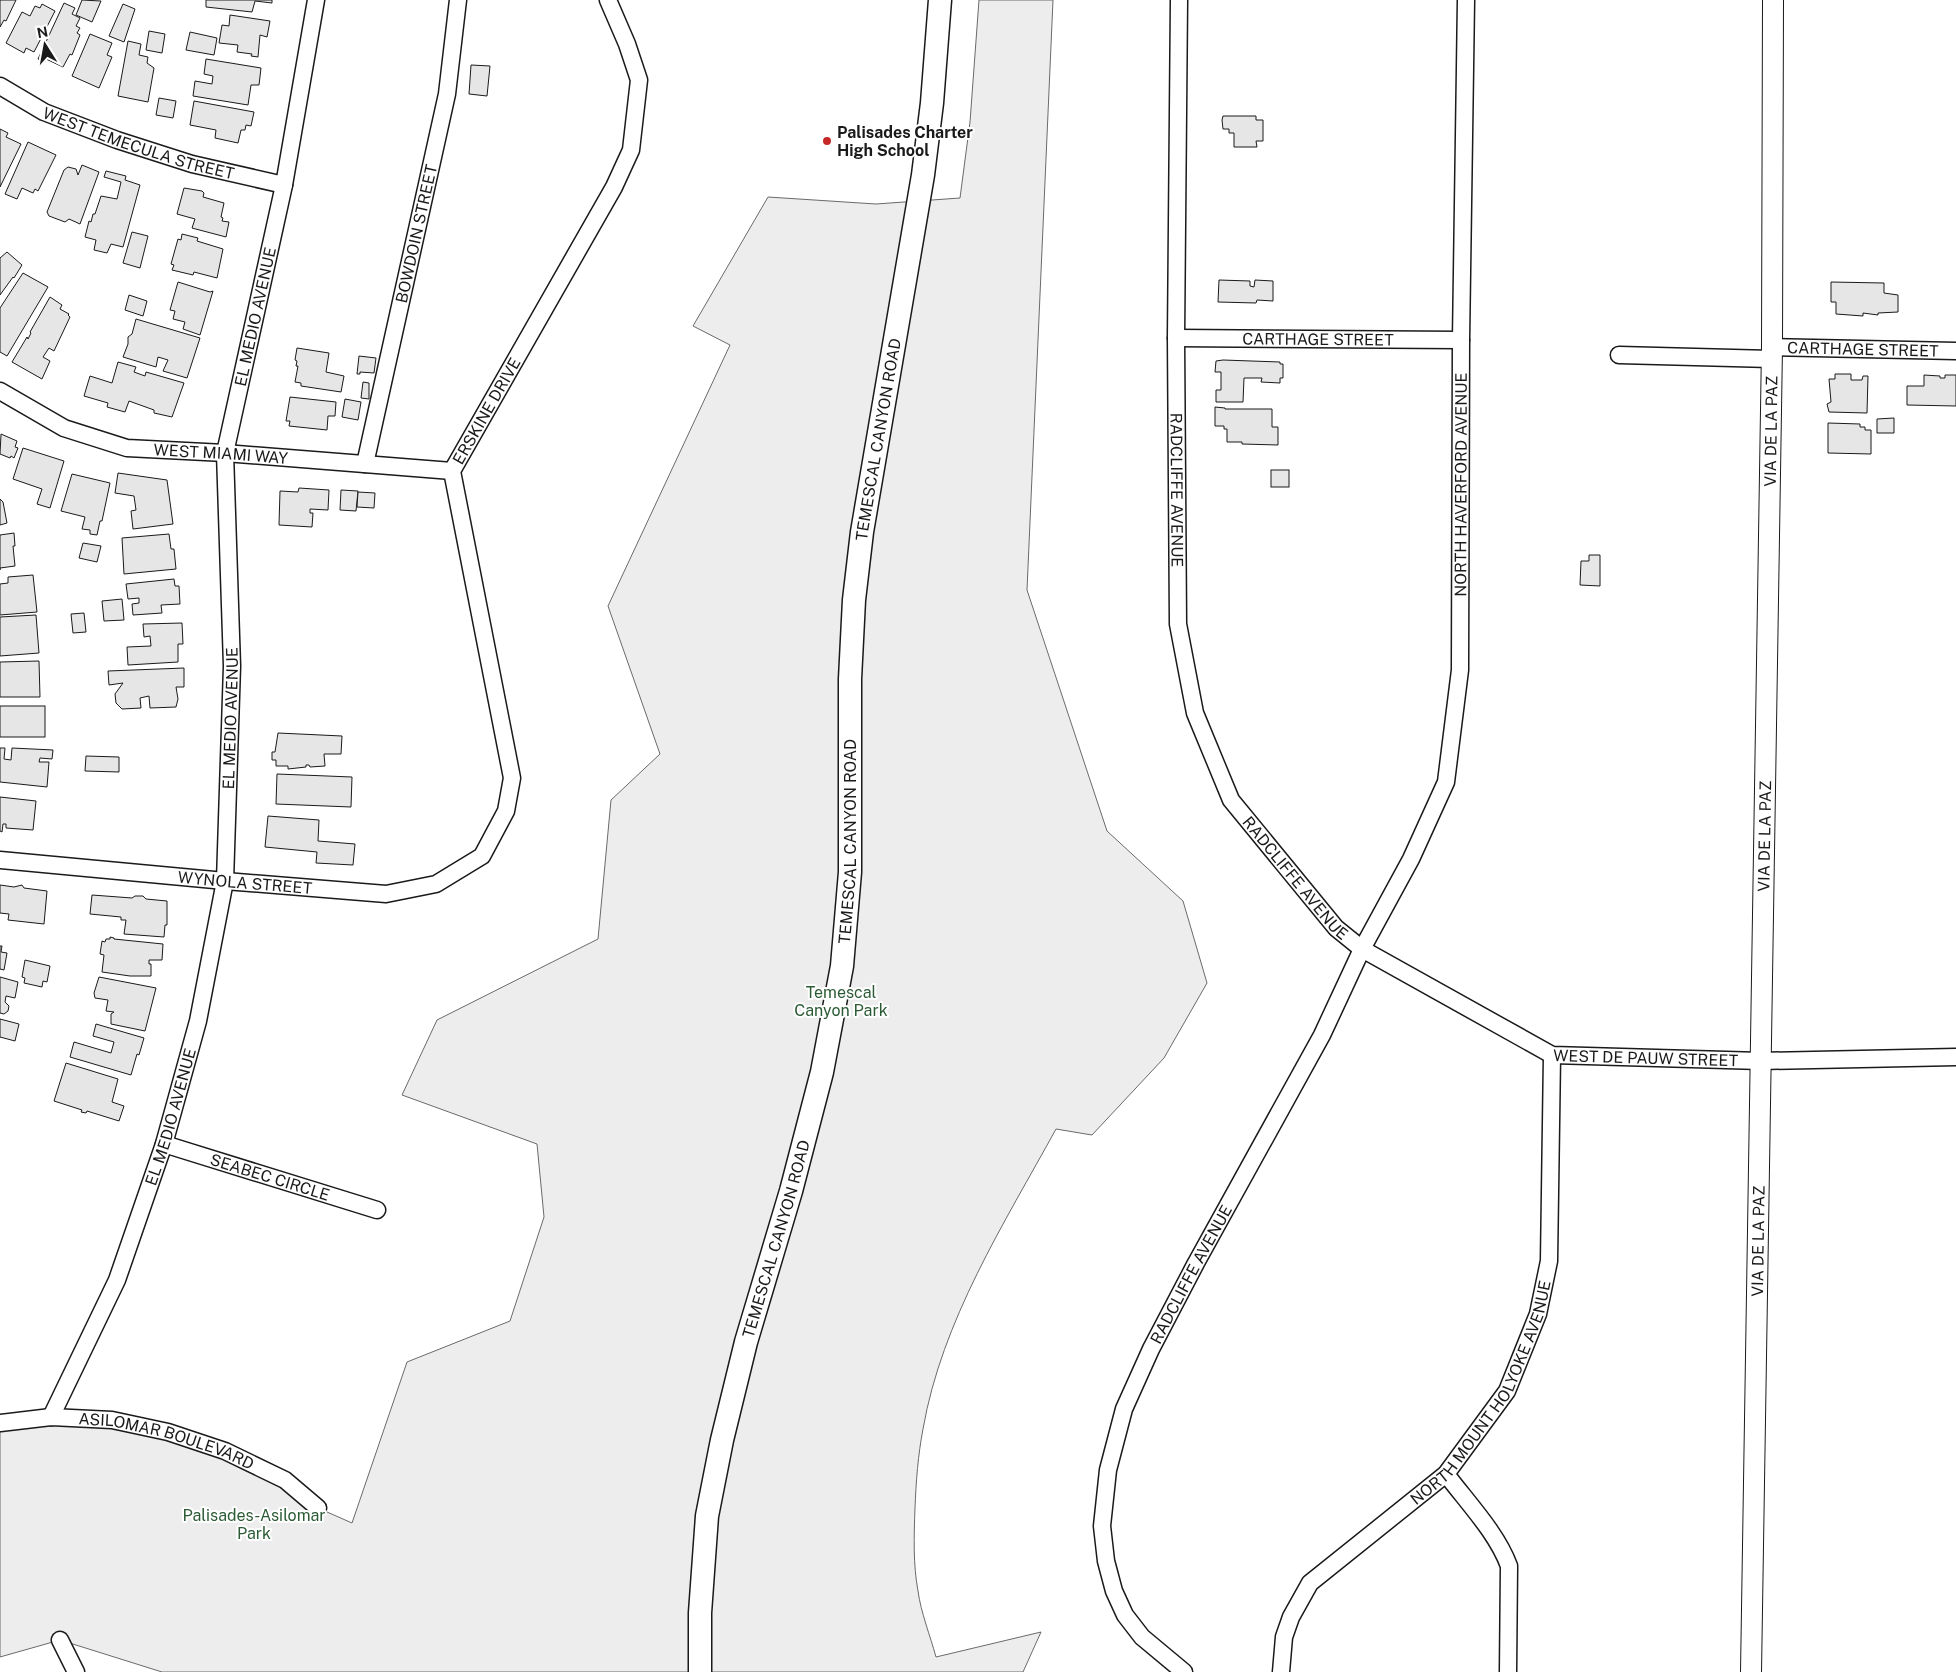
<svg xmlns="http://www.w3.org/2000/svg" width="1956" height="1672" viewBox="0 0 1956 1672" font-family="'Public Sans',sans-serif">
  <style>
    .green { fill: #ededed; stroke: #6a6a6a }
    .building { fill: #e6e6e6; stroke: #1a1a1a }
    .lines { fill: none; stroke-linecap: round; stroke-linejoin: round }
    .minor-casing { stroke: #1a1a1a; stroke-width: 19 }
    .tertiary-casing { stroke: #1a1a1a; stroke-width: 22 }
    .secondary-casing { stroke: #1a1a1a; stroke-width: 25 }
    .minor { stroke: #fff; stroke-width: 16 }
    .tertiary { stroke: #fff; stroke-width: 20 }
    .secondary { stroke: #fff; stroke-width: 22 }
    .poi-dot { fill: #c62828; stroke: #fff; stroke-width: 2 }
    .labels { text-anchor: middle; stroke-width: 4; stroke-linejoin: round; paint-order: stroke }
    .poi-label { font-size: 16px; font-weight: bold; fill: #1a1a1a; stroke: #fff; text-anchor: start }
    .street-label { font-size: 16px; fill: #1a1a1a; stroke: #fff }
    .park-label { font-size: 16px; fill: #2b5a34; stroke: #fff }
  </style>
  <rect width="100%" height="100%" fill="#fff"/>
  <!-- green -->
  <path class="green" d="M979,0h74l-26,590 80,241 76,70 24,82 -43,75 -72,77 -36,-6c-52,95 -114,191 -133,300 -5,26 -7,53 -8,79 -1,28 -2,56 3,83 3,22 12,44 18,66l105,-25 -18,40h-861l-102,-32 -60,17v-234l112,-3 113,31 93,57 34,15 55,-161 103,-41 34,-104 -7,-73 -135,-49 35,-75 161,-81 13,-139 49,-46 -52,-148 122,-261 -37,-19 75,-129 108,7 84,-6 10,-76z"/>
  <!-- building -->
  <g class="building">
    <path d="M0,0h16l-10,21 -2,-1 -4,7z"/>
    <path d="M82,0l19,1 -9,21 -16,-7z"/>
    <path d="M206,0h66v3l-17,-2 -3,11 -46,-5z"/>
    <path d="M64,3l11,5 -3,6 8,4 -4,8 4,2 -3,5 3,2 -8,20 -2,-1 -7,13 -17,-8 -1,3 -7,-3z"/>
    <path d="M42,4l13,7 -21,41 -8,-4 -2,5 -18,-10 16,-31 8,4 5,-10 5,2z"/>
    <path d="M123,4l12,5 -11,33 -15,-6z"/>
    <path d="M230,15l40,6 -3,16 -7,-2 -2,22 -7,-1 1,-2 -15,-2 1,-7 -19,-2 3,-18 7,1z"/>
    <path d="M149,31l16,3 -3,19 -16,-3z"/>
    <path d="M190,32l27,6 -3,17 -28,-5z"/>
    <path d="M90,34l22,9 -5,12 5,2 -13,31 -27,-12z"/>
    <path d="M128,41l13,3 -2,11 9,2 -1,6 7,5 -6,34 -30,-6z"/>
    <path d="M206,59l55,9 -2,17h-8l-3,20 -55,-9 2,-15 17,3 1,-8 -9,-2z"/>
    <path d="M471,65l19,1 -3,30 -18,-2z"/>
    <path d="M159,98l17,3 -3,17 -17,-3z"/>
    <path d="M194,101l60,11 -3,14 -5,-1 -1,5h-4l-3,13 -23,-5 1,-8 -26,-5z"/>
    <path d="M1223,116h33v4h7v21h-7l1,6h-23v-14h-5v-4h-6l-1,-9z"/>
    <path d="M0,129l8,4 -2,4 15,7 -21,43z"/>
    <path d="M28,142l28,13 -18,36 -3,-2 -2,4 -11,-5 -5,11 -12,-5z"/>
    <path d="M82,165l17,7 -19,52 -11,-5 -4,3 -16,-6 -2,-4 17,-42 4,-3 8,2 2,6z"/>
    <path d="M106,171l20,5 -1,4 15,5 -17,62 -12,-3 -4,9 -13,-3 2,-10 -11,-3 4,-16 2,1 2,-8h2l6,-18 16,3 4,-17 -17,-5z"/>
    <path d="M184,188l18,3 2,2 -1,4 21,6 -3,14 2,1 -1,3 7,1 -3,15 -34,-9 3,-9 -18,-5z"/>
    <path d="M132,232l16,4 -8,32 -17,-5z"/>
    <path d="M182,234l16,4 -1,3 26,8 -6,29 -23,-6 -1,3 -21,-5 2,-5 -3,-1 7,-25 3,1z"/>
    <path d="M7,252l15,13 -8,13 -1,-1 -13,18v-37z"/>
    <path d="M23,273l25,14 -41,69 -7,-4v-44z"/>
    <path d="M1219,280l31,1v5l4,1 1,-7 18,1v20l-16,-1 -1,3 -38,-1z"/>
    <path d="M178,282l32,10 3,-1 -13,44 -17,-6 2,-7 -12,-3 2,-8 -5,-1z"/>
    <path d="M1831,282l53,1v10l14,2v17l-20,1v2l-15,-2v3l-27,-2v-12h-5z"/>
    <path d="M129,295l18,6 -4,15 -18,-6z"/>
    <path d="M50,297l12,8 -2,4 9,5 -1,1 2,2 -16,34 -5,-3 -6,9 7,4 -8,18 -30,-17 15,-25 1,2 3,-6 -1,-1z"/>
    <path d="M136,319l64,19 -13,40 -24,-7 5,-11 -10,-3 -2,10 -33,-10 5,-13v-7l4,-3z"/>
    <path d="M297,348l32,5 -3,19 18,4 -3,16 -40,-6v-3l-6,-1 3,-16h-2l1,-5 -2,-1z"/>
    <path d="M359,356l17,2 -2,15 -14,-1v2h-3z"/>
    <path d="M1223,360l57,2v2h3v14h-3v5l-19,-1 1,-4h-18l-1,24h-27v-12h5v-18h-6l1,-11z"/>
    <path d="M118,362l18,5 -2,5 11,4 1,-4 38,11 -12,34 -18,-4v-3l-25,-9 -4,11 -18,-5 1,-4 -24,-7 6,-20 22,7z"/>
    <path d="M1835,374h16v6h11l1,-4h5l-1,37 -38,-1 -2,-8 4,-2 -2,-23h6z"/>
    <path d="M1924,375l16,1v2h5v-3h11v31l-49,-1v-19h17z"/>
    <path d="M363,382l6,1v16l-8,-1z"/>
    <path d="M290,397l46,5 -1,14h-7l-1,14 -38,-4 1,-5h-4z"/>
    <path d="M345,399l16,3 -3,18 -16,-3z"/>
    <path d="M1215,407l10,1v1h47v18h6v18l-36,-1v-2h-15v-13h-3v-3h-9z"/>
    <path d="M1894,418v15h-17v-14z"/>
    <path d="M1828,423l32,1v3h5v3h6v24l-43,-1z"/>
    <path d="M1,434l16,7 -2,6 3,1 -4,10 -3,-2 -1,2 -10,-4z"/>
    <path d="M23,448l41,13 -14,47 -13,-4 5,-15 -29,-10z"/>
    <rect x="1271" y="470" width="18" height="17"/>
    <path d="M118,473l49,7 6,44 -40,5 -2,-18 5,-1 -2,-14 -19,-3z"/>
    <path d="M72,474l38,9 -8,38h-2l-3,14 -7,-1v-4l-8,-1 3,-12 -24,-6z"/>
    <path d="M299,488l30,2 -1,20 -18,-1v4h3l-1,14 -33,-2 1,-34 18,1z"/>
    <path d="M341,490l17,1 -2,20 -16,-1z"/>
    <path d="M358,492l17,1 -1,15 -17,-1z"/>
    <path d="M0,499l3,3 4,21 -7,2z"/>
    <path d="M14,533l1,13h-2l2,20 -15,2v2v-35z"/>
    <path d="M169,534l2,15h3l2,20 -52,5 -2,-36z"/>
    <path d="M83,543l18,3 -4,16 -18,-4z"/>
    <path d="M1589,555h11v31l-20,-1 1,-24h8z"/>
    <path d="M33,575l4,37 -37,3v-31l8,-1v-6z"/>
    <path d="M174,579l1,7h4l1,18 -19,1 1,8 -29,2 -1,-11 7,-1v-5l-11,1 -2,-15z"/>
    <path d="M122,599l2,21 -20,1 -2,-20z"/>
    <path d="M84,613l2,19 -13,1 -2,-19z"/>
    <path d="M36,615l3,38 -39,3v-39z"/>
    <path d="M182,623l1,21h-5v18l-50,3 -1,-18 24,-1 -1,-10 -6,1 -1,-13z"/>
    <path d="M39,661l1,36h-40v-35z"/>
    <path d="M184,668v19h-8l2,12 -2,8 -26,1 -1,-12 -9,2 1,10 -19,1 -6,-6 -1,-9 8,-11 -14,2 -1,-14z"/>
    <rect x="0" y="706" width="45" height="31"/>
    <path d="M278,733l64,3 -1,18h-17l1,12 -15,1 -1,-2h-3v2l-18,2v-3h-12v-6h-4v-8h3z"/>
    <path d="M0,748h5l-1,11 7,1 1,-12 41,2 -1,9 -12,-1 -1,4h10l-2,25 -47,-5z"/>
    <path d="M86,756l33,1v15l-34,-1z"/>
    <path d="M277,774l75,3 -1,30 -75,-3z"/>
    <path d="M0,797l36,4 -3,29 -27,-2v-4h-3l-1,8 -2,-1z"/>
    <path d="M268,816l51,4 -1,21 37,3 -2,21 -37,-2 1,-11 -52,-5z"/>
    <path d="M0,885l14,2 8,-2 2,3 23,3 -3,33 -36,-4 1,-6 -9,-1z"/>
    <path d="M92,895l40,3 3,-2h8l3,3 21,2v24h-2l-1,12 -40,-3 2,-14h-5v-3l-31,-3z"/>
    <path d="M110,937l4,1v1l49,5 -1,16h-13v4h2v12h-21l-28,-4 2,-17 -4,-1 2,-13 3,1 1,-3h4z"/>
    <path d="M0,946h2l-1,6 6,1 -3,17 -4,-1z"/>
    <path d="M25,960l25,6 -3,16 -4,-1 -1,6 -18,-4 1,-5 -3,-1z"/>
    <path d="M0,977l18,5 -3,16 -9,-2 -1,6 4,4 -1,5 -4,3 -4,-1z"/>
    <path d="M99,977l57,11 -11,43 -34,-7v-10l3,-2 -8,-1 2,-11 -13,-2 -1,-5z"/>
    <path d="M0,1019l19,5 -4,17 -15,-4z"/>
    <path d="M96,1024l48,14 -5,17 -2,-1 -6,21 -61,-18 4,-15 37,11 3,-11 -21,-6z"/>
    <path d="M66,1063l52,16 -6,23 12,4 -5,15 -32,-10 -1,2 -5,-1 1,-2 -28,-9z"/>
  </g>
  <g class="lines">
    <defs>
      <g id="minor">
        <path id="s1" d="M1179,0l-3,338 2,286 17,89 36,87 105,128 26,21 190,106 209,6 195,-4"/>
        <path id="s2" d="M0,86l44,26 73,28 75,24 92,21"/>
        <path id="s3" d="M1176,338l285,2"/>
        <path id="s4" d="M1772,347l184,4"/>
        <path d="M1619,355l152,4"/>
        <path id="s5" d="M0,391l64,37 63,20 98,5 227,18"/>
        <path id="s6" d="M365,464l82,-370 11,-94"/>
        <path id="s7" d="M0,860l225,21 161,13 50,-10 46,-28 24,-45 6,-33 -60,-307 162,-284 17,-37 8,-70 -12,-36 -19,-44"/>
        <path id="s8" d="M164,1144l213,66"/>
        <path id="s9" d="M51,1417l66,-137 47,-136 34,-123 27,-140 7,-215 -7,-213 59,-268 32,-185"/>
        <path id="s10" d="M0,1423l51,-6 61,3 56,12 57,19 60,29 33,28"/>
        <path d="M1446,1474c21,28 51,59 63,92l-1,106"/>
        <path d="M60,1640l16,32"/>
        <path id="s11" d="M1184,1672l-42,-35 -17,-22 -11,-24 -8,-30 -4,-35 6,-56 16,-61 27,-60 45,-86 126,-228 40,-86 49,-90 35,-77 14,-112 1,-330 5,-340"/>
        <path id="s12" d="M1281,1672l3,-35 7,-20 19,-34 136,-109 61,-83 31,-77 11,-53 3,-206"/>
      </g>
      <g id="tertiary">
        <path id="s13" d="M1751,1672l21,-1325 1,-347"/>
      </g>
      <g id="secondary">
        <path id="s14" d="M700,1672v-59l7,-97 15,-76 24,-98 45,-151 31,-119 20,-106 8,-94v-193l4,-79 8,-68 61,-357 9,-72 8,-103"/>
      </g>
    </defs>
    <!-- minor casing -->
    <use href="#minor" class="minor-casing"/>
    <!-- tertiary casing -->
    <use href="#tertiary" class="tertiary-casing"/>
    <!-- secondary casing -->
    <use href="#secondary" class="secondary-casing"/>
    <!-- minor -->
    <use href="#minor" class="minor"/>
    <!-- tertiary -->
    <use href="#tertiary" class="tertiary"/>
    <!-- secondary -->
    <use href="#secondary" class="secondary"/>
  </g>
  <!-- markers -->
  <circle class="poi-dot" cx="827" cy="141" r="5"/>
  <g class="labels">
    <!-- poi labels -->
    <g class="poi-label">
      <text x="837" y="138">Palisades Charter<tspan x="837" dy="18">High School</tspan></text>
    </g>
    <!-- street labels -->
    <g class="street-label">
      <text dy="6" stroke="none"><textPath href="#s2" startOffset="151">WEST TEMECULA STREET</textPath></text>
      <text dy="6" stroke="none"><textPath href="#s6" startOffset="236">BOWDOIN STREET</textPath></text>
      <text dy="6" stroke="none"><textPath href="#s9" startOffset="1134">EL MEDIO AVENUE</textPath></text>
      <text dy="6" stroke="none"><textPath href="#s3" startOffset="142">CARTHAGE STREET</textPath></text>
      <text dy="6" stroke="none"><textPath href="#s4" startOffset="91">CARTHAGE STREET</textPath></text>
      <text dy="6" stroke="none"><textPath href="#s7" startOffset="959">ERSKINE DRIVE</textPath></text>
      <text dy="6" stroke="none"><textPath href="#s13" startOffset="1241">VIA DE LA PAZ</textPath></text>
      <text dy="6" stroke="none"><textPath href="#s14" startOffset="1252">TEMESCAL CANYON ROAD</textPath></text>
      <text dy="6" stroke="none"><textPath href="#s5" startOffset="234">WEST MIAMI WAY</textPath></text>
      <text dy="6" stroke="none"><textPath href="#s11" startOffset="1298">NORTH HAVERFORD AVENUE</textPath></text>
      <text dy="6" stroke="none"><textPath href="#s1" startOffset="490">RADCLIFFE AVENUE</textPath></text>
      <text dy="6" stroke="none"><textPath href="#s9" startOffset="729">EL MEDIO AVENUE</textPath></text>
      <text dy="6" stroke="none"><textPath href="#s13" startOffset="836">VIA DE LA PAZ</textPath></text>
      <text dy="6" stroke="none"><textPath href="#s14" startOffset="848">TEMESCAL CANYON ROAD</textPath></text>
      <text dy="6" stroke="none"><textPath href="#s1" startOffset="910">RADCLIFFE AVENUE</textPath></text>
      <text dy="6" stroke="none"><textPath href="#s7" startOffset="246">WYNOLA STREET</textPath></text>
      <text dy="6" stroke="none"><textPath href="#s1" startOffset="1319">WEST DE PAUW STREET</textPath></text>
      <text dy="6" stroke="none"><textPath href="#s9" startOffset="324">EL MEDIO AVENUE</textPath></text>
      <text dy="6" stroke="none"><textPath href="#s8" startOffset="111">SEABEC CIRCLE</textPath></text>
      <text dy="6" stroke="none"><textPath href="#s14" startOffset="442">TEMESCAL CANYON ROAD</textPath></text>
      <text dy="6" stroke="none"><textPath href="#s13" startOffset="431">VIA DE LA PAZ</textPath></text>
      <text dy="6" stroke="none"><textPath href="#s11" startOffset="445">RADCLIFFE AVENUE</textPath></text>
      <text dy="6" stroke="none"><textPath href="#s12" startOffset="358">NORTH MOUNT HOLYOKE AVENUE</textPath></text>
      <text dy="6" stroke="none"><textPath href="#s10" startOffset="170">ASILOMAR BOULEVARD</textPath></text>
    </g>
    <!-- park labels -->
    <g class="park-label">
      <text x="841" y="998">Temescal<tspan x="841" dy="18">Canyon Park</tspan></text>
      <text x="254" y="1521">Palisades-Asilomar<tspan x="254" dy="18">Park</tspan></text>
    </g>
  </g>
  <!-- north arrow -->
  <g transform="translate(45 45) rotate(349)" stroke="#ffffff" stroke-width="4" paint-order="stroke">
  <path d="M0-4L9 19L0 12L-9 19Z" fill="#1a1a1a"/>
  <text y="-8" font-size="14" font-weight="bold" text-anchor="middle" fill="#1a1a1a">N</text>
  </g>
</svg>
